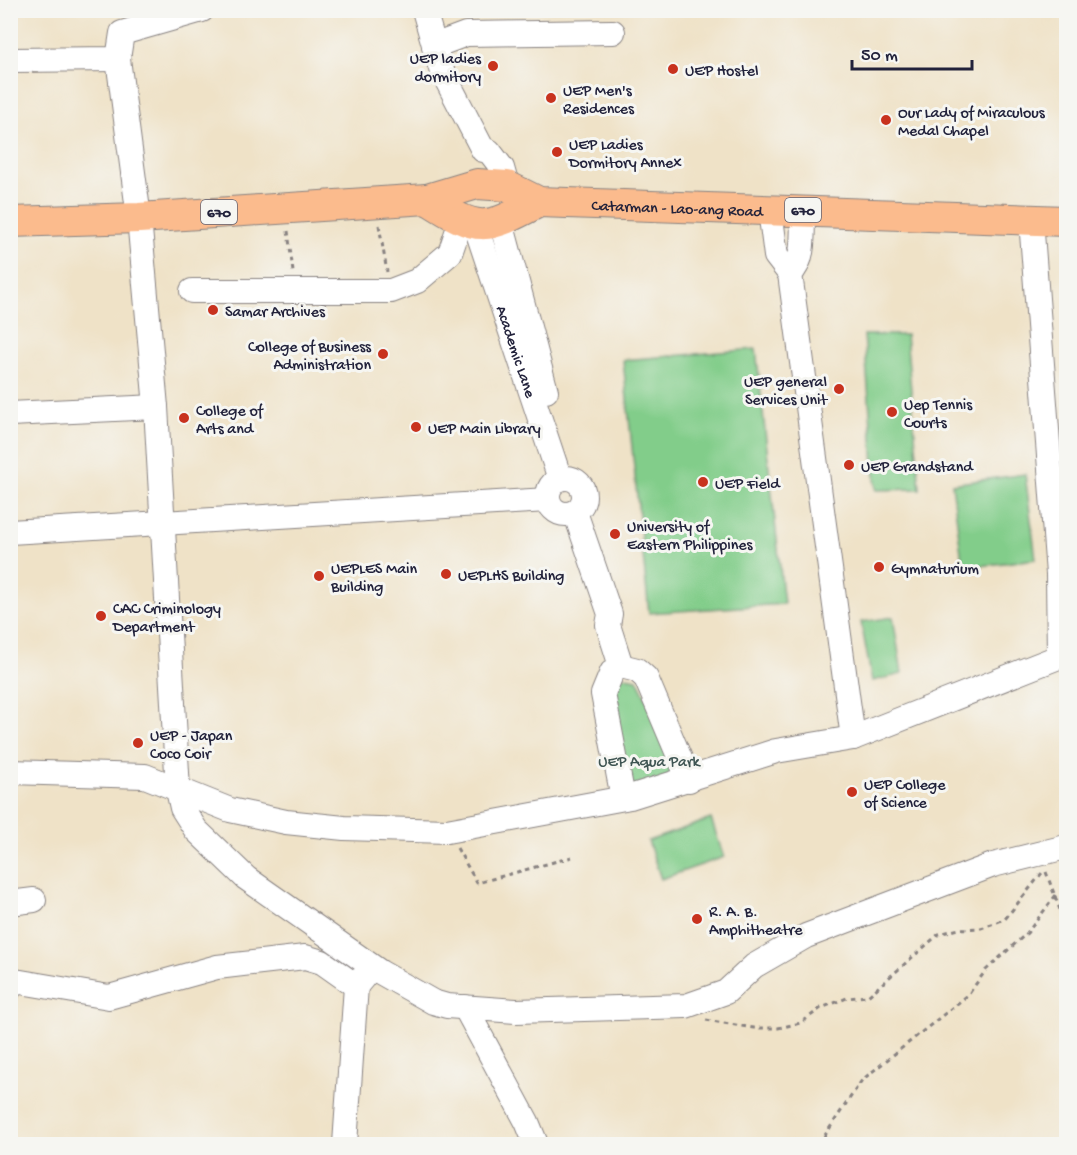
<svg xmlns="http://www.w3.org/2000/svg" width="1077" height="1155" viewBox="0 0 1077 1155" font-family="'Gochi Hand',sans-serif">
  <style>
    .green { fill: #82cd8a; stroke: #527862; stroke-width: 1.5 }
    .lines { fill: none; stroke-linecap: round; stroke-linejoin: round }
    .minor-casing { stroke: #888281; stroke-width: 26 }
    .major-casing { stroke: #888281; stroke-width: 32 }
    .path { stroke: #888281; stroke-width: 3; stroke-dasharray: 4.5 4.5; stroke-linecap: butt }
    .minor { stroke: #fff; stroke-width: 24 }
    .major { stroke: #fbbb8d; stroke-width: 30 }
    .poi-dot { fill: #c8321e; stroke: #f6f6f2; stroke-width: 2 }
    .labels { text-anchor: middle; stroke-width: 6; stroke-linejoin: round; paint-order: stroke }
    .shield { fill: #f6f6f2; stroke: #626272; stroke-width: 1.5 }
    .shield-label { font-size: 15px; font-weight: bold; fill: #22223b }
    .poi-label { font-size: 16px; fill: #22223b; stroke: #f6f6f2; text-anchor: start }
    .street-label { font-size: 16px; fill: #22223b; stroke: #f6f6f2 }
    .park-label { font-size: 16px; fill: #3f5553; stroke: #f6f6f2 }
  </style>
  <rect width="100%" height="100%" fill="#f6f6f2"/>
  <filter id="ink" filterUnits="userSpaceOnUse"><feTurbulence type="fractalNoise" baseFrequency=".0167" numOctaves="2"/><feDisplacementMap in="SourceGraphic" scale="12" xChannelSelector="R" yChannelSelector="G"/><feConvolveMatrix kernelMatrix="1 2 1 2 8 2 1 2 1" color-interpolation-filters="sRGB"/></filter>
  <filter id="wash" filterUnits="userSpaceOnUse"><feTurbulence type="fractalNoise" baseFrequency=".008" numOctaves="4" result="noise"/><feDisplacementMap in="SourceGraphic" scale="24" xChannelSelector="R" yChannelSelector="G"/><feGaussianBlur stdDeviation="1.35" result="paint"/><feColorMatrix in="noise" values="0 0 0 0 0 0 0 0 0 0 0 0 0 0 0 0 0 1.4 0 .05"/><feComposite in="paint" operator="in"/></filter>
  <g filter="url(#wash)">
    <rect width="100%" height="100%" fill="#efe2c7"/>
    <!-- green -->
    <g class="green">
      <path d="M864,335h42l14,154 -44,1z"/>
      <path d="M756,349l28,255 -135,9 -26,-253z"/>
      <path d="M1025,474l11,85 -73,9 -11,-84z"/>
      <path d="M893,617l9,57 -30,7 -11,-59z"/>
      <path d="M615,675l22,4 45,92 -42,20 -10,-8 -25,-89z"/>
      <path d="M711,819l13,38 -63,22 -13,-38z"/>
    </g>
  </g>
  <g filter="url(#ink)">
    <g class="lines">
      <defs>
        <g id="minor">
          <path d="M424,10l17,59 42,81 6,1 13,17 5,18"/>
          <path d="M434,46l32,-12 147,-2"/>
          <path d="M118,59l21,159 17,189 22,383 4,18 14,22 50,48 134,94 53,30 14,4 69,5 170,-5 40,-14 28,-26 52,-30 187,-71 73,-18"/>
          <path d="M10,60l108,-1 4,-26 80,-23"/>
          <path d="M770,210l6,46 14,18 63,464"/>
          <path d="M1031,220l27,354 1,83"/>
          <path d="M501,222l45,169"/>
          <path id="s1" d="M475,224l85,255"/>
          <path d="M790,274c16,-14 12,-44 13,-64"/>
          <path d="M192,291h199l26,-10 33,-28 11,-32"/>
          <path d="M10,414l146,-7"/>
          <circle cx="566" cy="496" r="18"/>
          <path d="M575,512l35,102 -2,11 13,41 -9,6 -9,22 20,104"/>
          <path d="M10,532l538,-32"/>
          <path d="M621,666l16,4 9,8 43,102"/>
          <path d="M10,772l135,4 85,34 56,12 58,6 103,3 183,-34 146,-46 77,-13 213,-84"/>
          <path d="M10,903l24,-3"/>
          <path d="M10,988l5,-7 94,16 108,-30 88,-10 17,5 34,24"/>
          <path d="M465,1007l62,115 9,22"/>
          <path d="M345,1144l11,-158 10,-12"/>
        </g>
        <g id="major">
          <path d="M427,199c53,34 57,32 112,3"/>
          <path id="s2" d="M10,222l129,-4 288,-19 50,-15 30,2 32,16 527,19"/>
        </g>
      </defs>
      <!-- minor casing -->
      <use href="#minor" class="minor-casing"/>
      <!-- major casing -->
      <use href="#major" class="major-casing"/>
      <!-- path -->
      <g class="path">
        <path d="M379,225l8,47"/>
        <path d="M288,231l5,41"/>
        <path d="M457,848l20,35 95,-26"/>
        <path d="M1046,872l20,54"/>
        <path d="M706,1020l48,8h24l23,-5 20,-15 26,-10 21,-2 71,-62 20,-5 22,-1 24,-9 37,-46"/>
        <path d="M819,1144l43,-64 106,-85 18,-25 41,-37 29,-38"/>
      </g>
      <!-- minor -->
      <use href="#minor" class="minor"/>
      <!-- major -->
      <use href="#major" class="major"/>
    </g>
  </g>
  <!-- markers -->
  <g class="poi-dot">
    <circle cx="493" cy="66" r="6"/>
    <circle cx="673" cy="69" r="6"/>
    <circle cx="551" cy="98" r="6"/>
    <circle cx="886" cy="120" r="6"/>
    <circle cx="557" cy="152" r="6"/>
    <circle cx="213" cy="310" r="6"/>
    <circle cx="383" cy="354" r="6"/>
    <circle cx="839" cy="389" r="6"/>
    <circle cx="892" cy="412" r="6"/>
    <circle cx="184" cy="418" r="6"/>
    <circle cx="416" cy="427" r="6"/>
    <circle cx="849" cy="465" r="6"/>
    <circle cx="703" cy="482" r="6"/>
    <circle cx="615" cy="534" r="6"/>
    <circle cx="879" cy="567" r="6"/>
    <circle cx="446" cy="574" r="6"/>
    <circle cx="319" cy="576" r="6"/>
    <circle cx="101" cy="616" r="6"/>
    <circle cx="138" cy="743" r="6"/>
    <circle cx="852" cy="792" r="6"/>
    <circle cx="697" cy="919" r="6"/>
  </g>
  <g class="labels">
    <!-- shield labels -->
    <g class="shield">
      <rect x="785" y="198" width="36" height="24" rx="4.5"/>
      <rect x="201" y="200" width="36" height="24" rx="4.5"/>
    </g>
    <g class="shield-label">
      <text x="803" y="215">670</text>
      <text x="219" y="217">670</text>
    </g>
    <!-- poi labels -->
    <g class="poi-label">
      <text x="481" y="63" text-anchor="end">UEP ladies<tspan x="481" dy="18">dormitory</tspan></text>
      <text x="685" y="75">UEP Hostel</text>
      <text x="563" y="95">UEP Men's<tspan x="563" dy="18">Residences</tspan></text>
      <text x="898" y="117">Our Lady of Miraculous<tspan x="898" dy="18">Medal Chapel</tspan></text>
      <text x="569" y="149">UEP Ladies<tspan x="569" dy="18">Dormitory Annex</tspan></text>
      <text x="225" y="316">Samar Archives</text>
      <text x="371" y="351" text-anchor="end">College of Business<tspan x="371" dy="18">Administration</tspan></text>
      <text x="827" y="386" text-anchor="end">UEP general<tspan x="827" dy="18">Services Unit</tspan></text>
      <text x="904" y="409">Uep Tennis<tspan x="904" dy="18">Courts</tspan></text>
      <text x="196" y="415">College of<tspan x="196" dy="18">Arts and</tspan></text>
      <text x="428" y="433">UEP Main Library</text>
      <text x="861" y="471">UEP Grandstand</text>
      <text x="715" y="488">UEP Field</text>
      <text x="627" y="531">University of<tspan x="627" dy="18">Eastern Philippines</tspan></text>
      <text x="331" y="573">UEPLES Main<tspan x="331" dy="18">Building</tspan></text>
      <text x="891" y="573">Gymnaturium</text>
      <text x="458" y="580">UEPLHS Building</text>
      <text x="113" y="613">CAC Criminology<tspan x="113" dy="18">Department</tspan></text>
      <text x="150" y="740">UEP - Japan<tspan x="150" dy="18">Coco Coir</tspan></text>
      <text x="864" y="789">UEP College<tspan x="864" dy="18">of Science</tspan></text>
      <text x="709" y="916">R. A. B.<tspan x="709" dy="18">Amphitheatre</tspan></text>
    </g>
    <!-- street labels -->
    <g class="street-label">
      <text dy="6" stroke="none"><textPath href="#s2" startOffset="674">Catarman - Lao-ang Road</textPath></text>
      <text dy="6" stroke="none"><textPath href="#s1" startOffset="134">Academic Lane</textPath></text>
    </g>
    <!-- park labels -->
    <g class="park-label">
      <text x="649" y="766">UEP Aqua Park</text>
    </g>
  </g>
  <!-- margin -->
  <rect width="1077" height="1155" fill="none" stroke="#f6f6f2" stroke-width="36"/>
  <!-- scale -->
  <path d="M852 60v9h120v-9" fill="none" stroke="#22223b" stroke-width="3"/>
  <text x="861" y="60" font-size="18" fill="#22223b" stroke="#f6f6f2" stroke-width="4.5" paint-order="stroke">50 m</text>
</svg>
